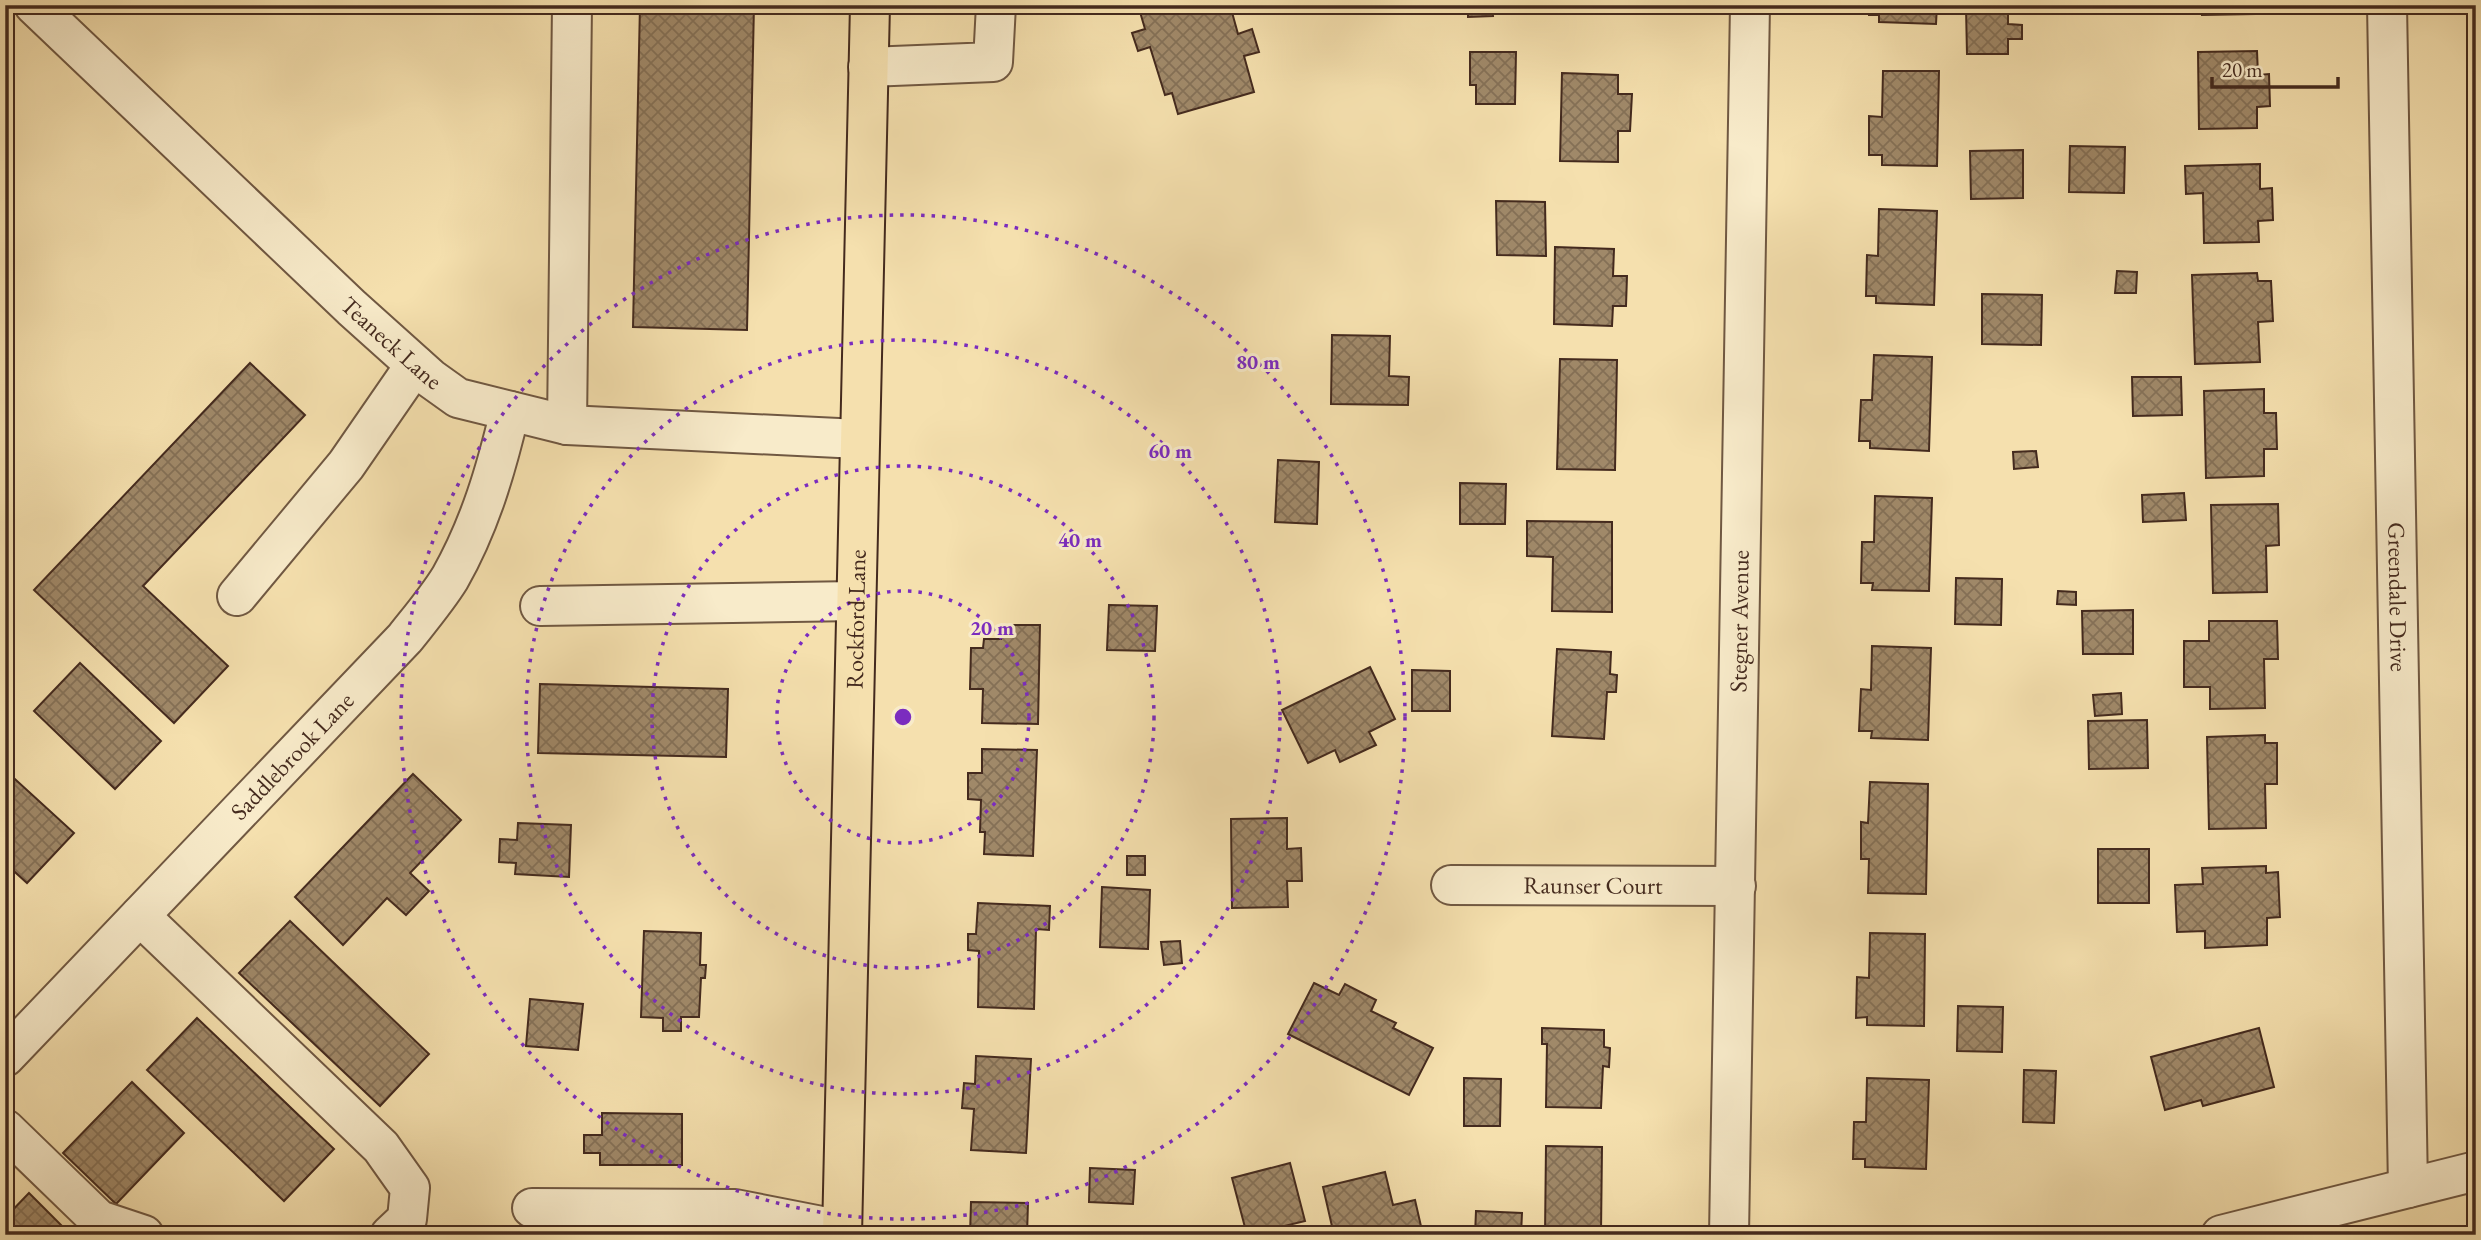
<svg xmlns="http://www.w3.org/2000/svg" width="2481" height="1240" viewBox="0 0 2481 1240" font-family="'EB Garamond',serif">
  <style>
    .building { fill: url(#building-cross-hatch); stroke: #442a1e; stroke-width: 2 }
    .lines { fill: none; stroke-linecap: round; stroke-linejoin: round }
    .minor-casing { stroke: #705842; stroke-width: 42 }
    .major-casing { stroke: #442a1e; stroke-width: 42 }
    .minor { stroke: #f8ebca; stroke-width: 38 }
    .major { stroke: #f5e0ae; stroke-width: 38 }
    .ring { fill: none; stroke: #7b2cbf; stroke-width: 3.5; stroke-dasharray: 3.5 7 }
    .labels { text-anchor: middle; stroke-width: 6; stroke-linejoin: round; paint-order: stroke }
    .street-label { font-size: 24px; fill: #442a1e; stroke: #f8ebca }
    .centre { fill: #7b2cbf; stroke: #f8ebca; stroke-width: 3.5 }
    .ring-label { font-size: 21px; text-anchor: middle; font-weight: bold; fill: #7b2cbf; stroke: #f8ebca; stroke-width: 6; stroke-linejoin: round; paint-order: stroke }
  </style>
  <defs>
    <pattern id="building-cross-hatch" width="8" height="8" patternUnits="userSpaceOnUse" patternTransform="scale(1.75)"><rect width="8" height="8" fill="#a08969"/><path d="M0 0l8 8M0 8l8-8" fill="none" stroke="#847056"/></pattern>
  </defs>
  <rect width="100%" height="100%" fill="#f5e0ae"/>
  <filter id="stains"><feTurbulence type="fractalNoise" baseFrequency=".00286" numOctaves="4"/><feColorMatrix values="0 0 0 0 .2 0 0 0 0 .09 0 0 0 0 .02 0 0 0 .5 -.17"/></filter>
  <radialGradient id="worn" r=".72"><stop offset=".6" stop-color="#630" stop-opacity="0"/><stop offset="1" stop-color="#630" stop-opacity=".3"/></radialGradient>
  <!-- building -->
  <g class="building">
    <path d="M640,5h114l-7,325 -114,-3z"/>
    <path d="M1138,5h92l8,29 14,-5 7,23 -15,4 10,36 -76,22 -6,-21 -7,2 -15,-48 -12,4 -6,-18 13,-4z"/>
    <path d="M1468,5h24l1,11 -25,1z"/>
    <path d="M1869,5h68l-1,19 -57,-2v-7h-10z"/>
    <path d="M2202,5h53v9l-53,1z"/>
    <path d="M1966,8h42v16l14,1v14h-14v15h-41z"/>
    <path d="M2257,51l1,24 11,-1 1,32 -13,1v21l-58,1 -1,-77z"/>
    <path d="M1470,52h46l-1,52h-39v-19h-6z"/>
    <path d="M1883,71h56l-2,95 -55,-1v-10h-13v-39l13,1z"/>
    <path d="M1562,73l56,2v19h14l-2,37h-12v31l-58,-1z"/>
    <path d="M2070,146l55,1 -1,46 -55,-1z"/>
    <path d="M2023,150v48l-52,1 -1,-48z"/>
    <path d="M2260,164v25l12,-1 1,32 -15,1 1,21 -55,1 -1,-50 -17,1 -1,-28z"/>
    <path d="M1496,201l49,1 1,54 -49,-1z"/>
    <path d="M1879,209l58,2 -3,94 -58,-2v-7h-10l1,-41 11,1z"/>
    <path d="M1555,247l59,2 -1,27h14l-1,30h-13l-1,20 -58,-2z"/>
    <path d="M2117,271l20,1 -1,21h-21z"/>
    <path d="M2257,273l1,8h13l2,40 -15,1 2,40 -65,2 -3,-89z"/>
    <path d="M1982,294l60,1 -1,50 -59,-1z"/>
    <path d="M1332,335l58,1 -1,40 20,1 -1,28 -77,-1z"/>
    <path d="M1874,355l58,2 -3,94 -59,-3v-7h-11l2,-41h11z"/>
    <path d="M1560,359l57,1 -2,110 -58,-1z"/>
    <path d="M250,363l55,52 -162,171 85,80 -54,57 -140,-133z"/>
    <path d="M2132,377h49l1,38 -49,1z"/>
    <path d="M2264,389v24h12l1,36h-13v27l-58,2 -2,-87z"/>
    <path d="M2036,451l2,16 -24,2 -1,-17z"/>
    <path d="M1278,460l41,2 -2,62 -42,-2z"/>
    <path d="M1460,483l46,1 -1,40h-45z"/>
    <path d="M2184,493l2,27 -43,2 -1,-27z"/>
    <path d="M1875,496l57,2 -3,93 -57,-1 1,-7h-12l1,-41h12z"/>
    <path d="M2278,504l1,41 -13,1 1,46 -54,1 -2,-88z"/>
    <path d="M1527,521l85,1v90l-60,-1 1,-54 -26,-1z"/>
    <path d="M1956,578l46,1 -1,46 -46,-1z"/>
    <path d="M2058,591l18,1v13l-19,-1z"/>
    <path d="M1109,605l48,1 -2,45 -48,-1z"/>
    <path d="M2133,610v44h-50l-1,-43z"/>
    <path d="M2209,621h68l1,38h-14l1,49 -55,1v-22h-26v-46h25z"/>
    <path d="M1001,625h39l-2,99 -56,-1 1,-34h-13l1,-41h12l1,-9h17z"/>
    <path d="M1872,646l59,2 -3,92 -57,-2 1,-7h-13l2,-42 10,1z"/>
    <path d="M1557,649l54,3 -1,22 7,1 -1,17h-9l-3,47 -52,-3z"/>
    <path d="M80,663l81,78 -46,48 -81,-78z"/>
    <path d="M1370,667l25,52 -26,13 7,13 -36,17 -5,-12 -27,13 -26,-53z"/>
    <path d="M1412,670l38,1v40h-38z"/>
    <path d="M540,684l188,5 -2,68 -188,-4z"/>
    <path d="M2121,693l1,21 -27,2 -2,-21z"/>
    <path d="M2147,720l1,48 -59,1 -1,-48z"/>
    <path d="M2265,735v8h12v41h-12l1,44 -57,1 -2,-92z"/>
    <path d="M982,749l55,1 -4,106 -49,-2 1,-22h-5l1,-32 -13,-1v-26h14z"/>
    <path d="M5,770l69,63 -47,50 -22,-20z"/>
    <path d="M413,774l48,46 -51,53 19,18 -23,24 -19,-17 -44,47 -48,-48z"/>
    <path d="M1870,782l58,2 -2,110 -58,-1 1,-34h-8v-37l7,1z"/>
    <path d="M1287,818v31l14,-1 1,33h-15l1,26 -56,1 -1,-89z"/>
    <path d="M518,823l53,2 -2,52 -54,-3 1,-11 -17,-1 1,-23 17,1z"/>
    <rect x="2098" y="849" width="51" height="54"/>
    <rect x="1127" y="856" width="18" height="19"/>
    <path d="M2266,866v7l12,-1 2,45 -13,1v27l-62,3v-17l-28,1 -2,-47 28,-1 -1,-16z"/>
    <path d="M1102,887l48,3 -2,59 -48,-2z"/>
    <path d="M978,903l72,3 -1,24 -13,-1 -2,80 -56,-2 1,-56 -11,-1v-16h8z"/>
    <path d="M290,921l139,133 -49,52 -141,-133z"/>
    <path d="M644,931l57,2 -1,32h6l-1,13h-4l-2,39h-18v14h-18v-13l-22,-1z"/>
    <path d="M1870,933l55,1 -1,92 -57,-1v-8l-11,1 1,-41 12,1z"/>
    <path d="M1180,941l2,22 -18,2 -3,-23z"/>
    <path d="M1314,983l25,12 6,-11 31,16 -5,11 25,12 -3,5 40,20 -24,47 -121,-61z"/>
    <path d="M530,999l53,5 -5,46 -52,-4z"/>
    <path d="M1958,1006l45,1 -1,45 -45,-1z"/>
    <path d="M197,1018l137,131 -50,52 -137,-131z"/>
    <path d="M1542,1028l62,2v17l6,1 -1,19 -6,-1 -2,42 -55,-1 1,-63h-5z"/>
    <path d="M2259,1028l15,59 -71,19 -2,-6 -36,10 -14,-53z"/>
    <path d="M976,1056l55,3 -5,94 -55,-3 3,-41 -12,-1 2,-25 11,1z"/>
    <path d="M2024,1070l32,1 -2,52 -31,-1z"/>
    <path d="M1464,1078l37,1 -1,47h-36z"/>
    <path d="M1867,1078l62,2 -3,89 -61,-2v-8h-12l1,-37h12z"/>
    <path d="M132,1082l52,51 -68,71 -53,-51z"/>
    <path d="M602,1113l80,1v51h-82v-12h-16v-18h18z"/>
    <path d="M1546,1146l56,1 -1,86 -56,2z"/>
    <path d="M1290,1163l15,58 -58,14 -15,-57z"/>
    <path d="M1090,1168l45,2 -2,34 -44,-2z"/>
    <path d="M1385,1172l8,33 22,-5 8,35h-89l-11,-48z"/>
    <path d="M29,1193l42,42h-66v-17z"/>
    <path d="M971,1202l57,1 -1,32h-57z"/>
    <path d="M1476,1211l46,2 -1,22h-46z"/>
    <path d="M618,1228l98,2 -1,5h-97z"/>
  </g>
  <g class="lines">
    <defs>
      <g id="minor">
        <path id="s1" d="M34,5l318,303 78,70 28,20 109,27 292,14"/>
        <path id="s2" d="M2387,5l21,1183"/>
        <path d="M868,67l125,-5 3,-57"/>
        <path d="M567,425l5,-420"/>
        <path d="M237,596l109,-131 69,-100"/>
        <path d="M540,606l316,-5"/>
        <path id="s3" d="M1451,885l285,1"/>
        <path d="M140,916l241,231 29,41 -3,31 -17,16"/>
        <path id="s4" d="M5,1057l400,-419c15,-19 32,-39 45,-60 30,-53 46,-108 60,-167"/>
        <path d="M5,1129l94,91 45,15"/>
        <path d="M532,1208l203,1 107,21"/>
        <path id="s5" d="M1729,1235l21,-1230"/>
        <path d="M2221,1235l255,-64"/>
      </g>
      <g id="major">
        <path id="s6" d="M842,1235l28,-1230"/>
      </g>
    </defs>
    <!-- minor casing -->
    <use href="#minor" class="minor-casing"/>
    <!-- major casing -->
    <use href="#major" class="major-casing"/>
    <!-- minor -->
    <use href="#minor" class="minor"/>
    <!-- major -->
    <use href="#major" class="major"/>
  </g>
  <!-- distance rings -->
  <g class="ring">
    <circle cx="903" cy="717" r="126"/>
    <circle cx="903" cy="717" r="251"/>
    <circle cx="903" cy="717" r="377"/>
    <circle cx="903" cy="717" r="502"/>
  </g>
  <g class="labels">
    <!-- street labels -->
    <g class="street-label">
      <text dy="8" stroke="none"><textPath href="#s1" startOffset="492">Teaneck Lane</textPath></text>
      <text dy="8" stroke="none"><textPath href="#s2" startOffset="592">Greendale Drive</textPath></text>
      <text dy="8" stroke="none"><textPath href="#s6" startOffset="616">Rockford Lane</textPath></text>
      <text dy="8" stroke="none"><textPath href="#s5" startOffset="614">Stegner Avenue</textPath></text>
      <text dy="8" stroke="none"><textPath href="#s4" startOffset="416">Saddlebrook Lane</textPath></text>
      <text dy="8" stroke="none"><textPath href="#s3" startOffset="142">Raunser Court</textPath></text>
    </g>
  </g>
  <circle cx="903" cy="717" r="10" class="centre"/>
  <g class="ring-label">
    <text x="1258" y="369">80 m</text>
    <text x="1170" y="458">60 m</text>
    <text x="1080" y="547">40 m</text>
    <text x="992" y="635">20 m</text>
  </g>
  <!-- margin -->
  <rect width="2481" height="1240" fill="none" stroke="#f5e0ae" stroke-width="28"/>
  <rect x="7" y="7" width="2467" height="1226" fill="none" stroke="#442a1e" stroke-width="3.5"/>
  <rect x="14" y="14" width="2453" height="1212" fill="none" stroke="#442a1e" stroke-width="2"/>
  <!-- scale -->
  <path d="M2212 77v10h126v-10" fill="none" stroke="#442a1e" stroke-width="3.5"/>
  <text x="2222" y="77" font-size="21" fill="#442a1e" stroke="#f8ebca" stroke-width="5" paint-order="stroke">20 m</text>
  <rect width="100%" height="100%" filter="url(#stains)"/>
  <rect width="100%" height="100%" fill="url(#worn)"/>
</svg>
